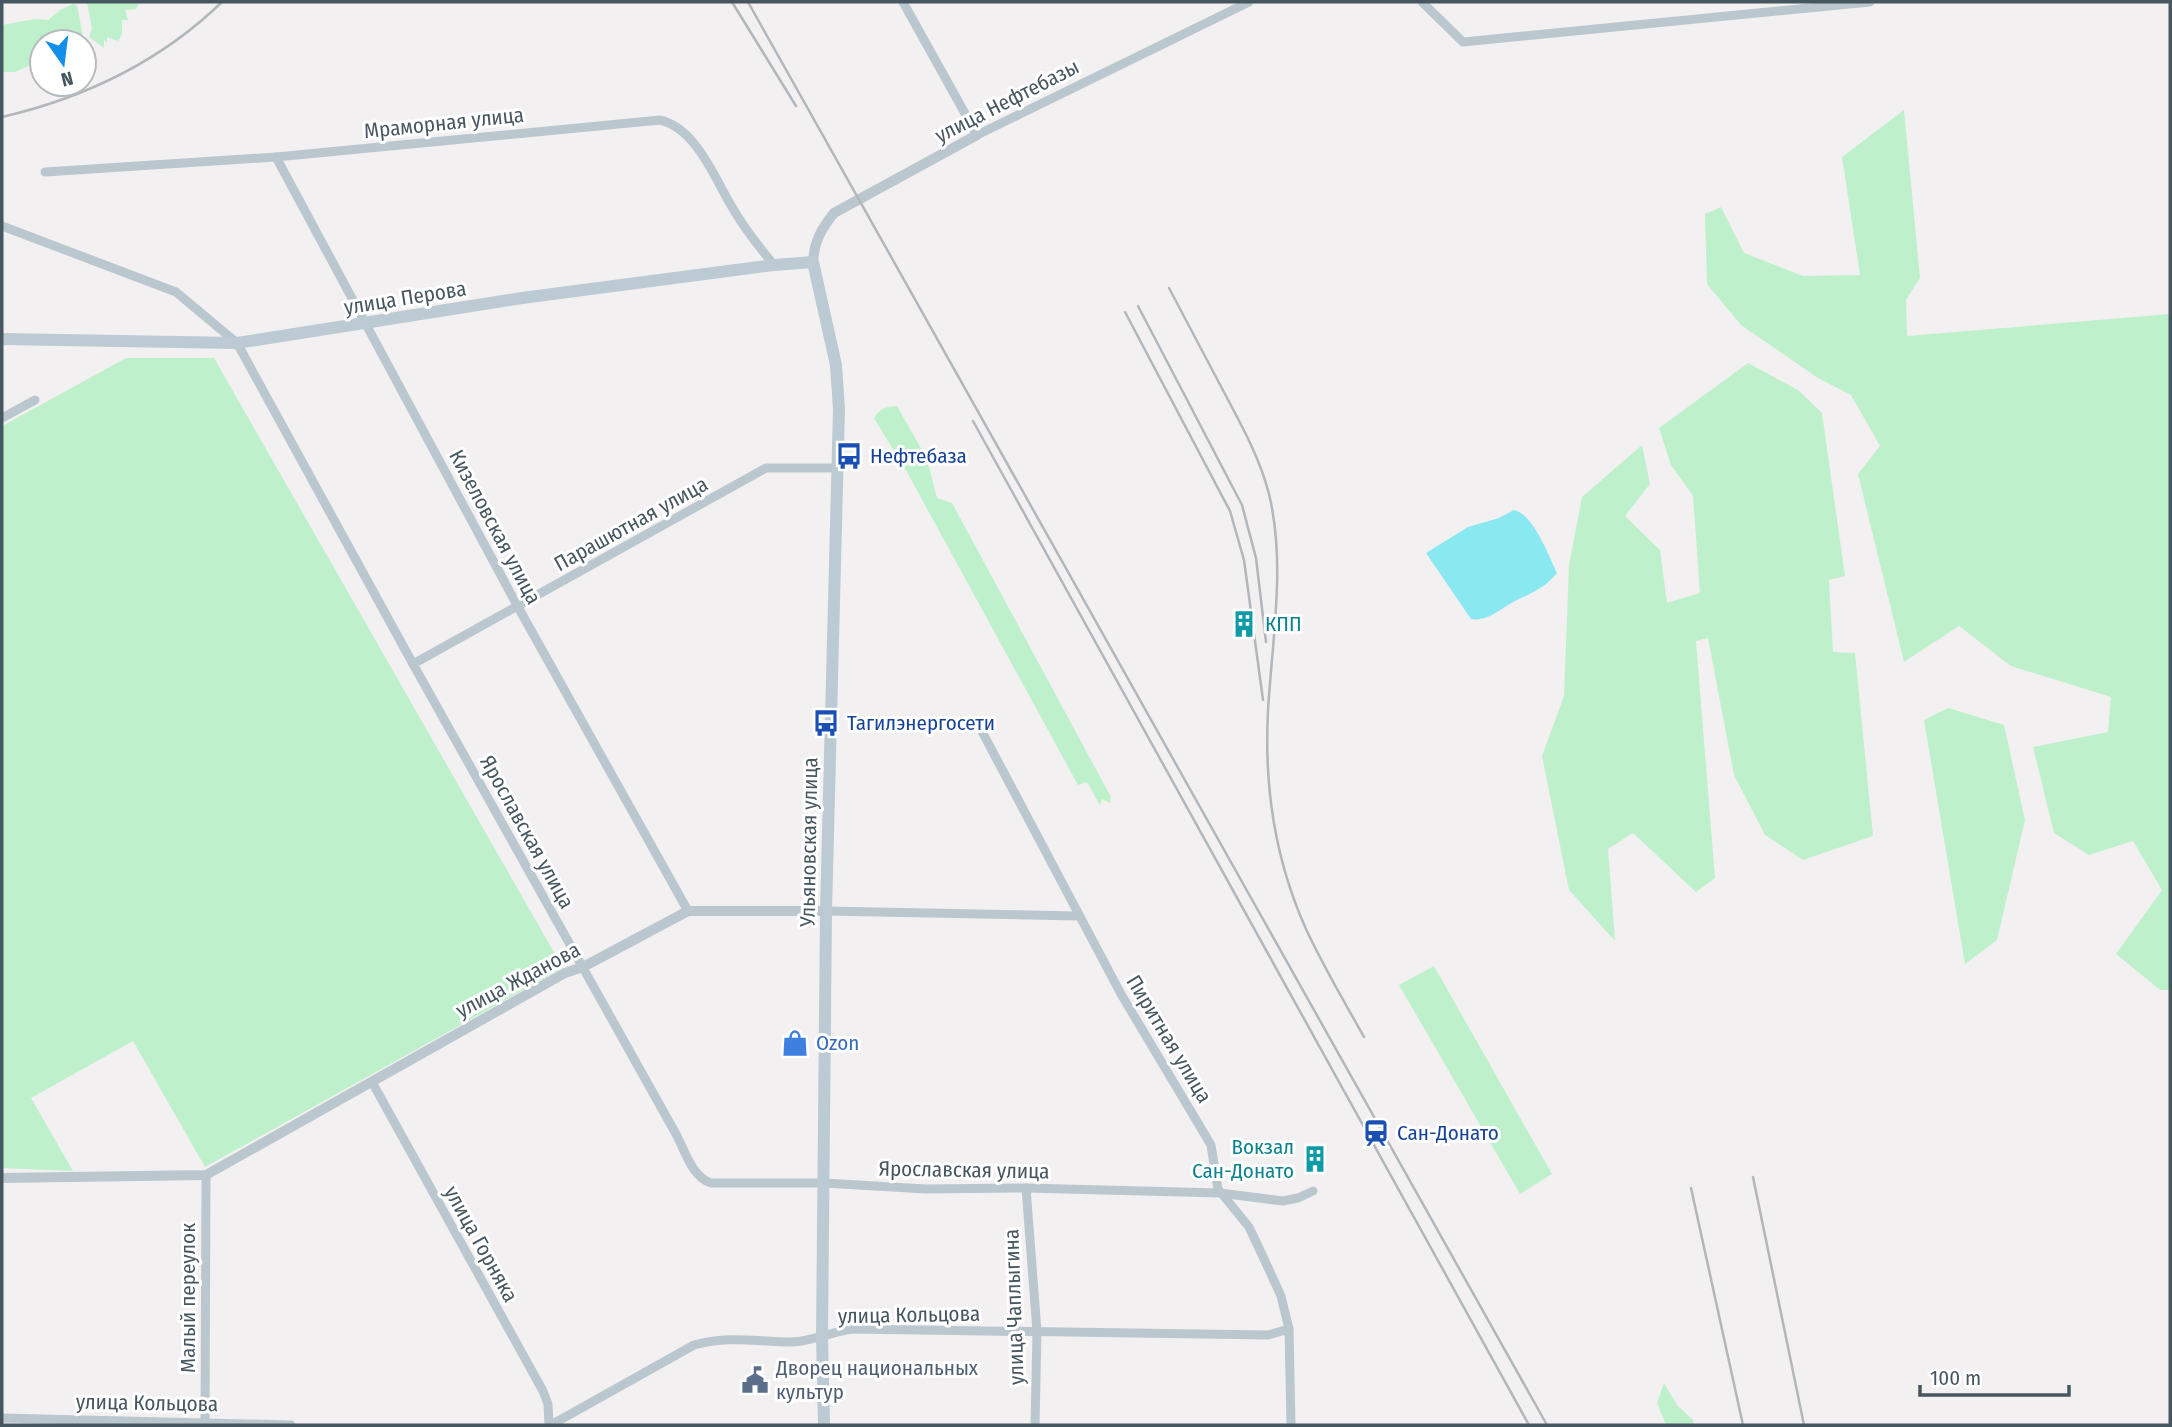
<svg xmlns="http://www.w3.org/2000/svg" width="2172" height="1427" viewBox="0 0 2172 1427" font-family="'Fira Sans Condensed',sans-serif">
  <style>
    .green { fill: #bef1cb }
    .water { fill: #8ae9f0 }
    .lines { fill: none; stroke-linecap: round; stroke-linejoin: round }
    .minor { stroke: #bbc7ce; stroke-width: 9 }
    .tertiary { stroke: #bbc7ce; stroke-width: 10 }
    .secondary { stroke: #bccad3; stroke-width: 12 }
    .rail { stroke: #b2b7bb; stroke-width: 2.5 }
    .labels { text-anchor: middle; stroke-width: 6; stroke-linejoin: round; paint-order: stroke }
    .street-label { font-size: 21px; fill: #47575f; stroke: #fff }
    .transit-label { font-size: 21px; fill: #164399; stroke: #fff; text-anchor: start }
    .culture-label { font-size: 21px; fill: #0d838f; stroke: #fff; text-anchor: start }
    .shop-label { font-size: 21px; fill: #366cbe; stroke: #fff; text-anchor: start }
    .service-label { font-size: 21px; fill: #4e5e75; stroke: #fff; text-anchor: start }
  </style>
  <rect width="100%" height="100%" fill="#f3f0f1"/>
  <!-- green -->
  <g class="green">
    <path d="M87,2h53l-4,7 -11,1 3,10h-6v14l-4,7 -11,-4v6l-3,-3v8l-15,-11 3,-8z"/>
    <path d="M73,4l4,1 7,37h-42v18l-27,12h-13v-47l33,-6 13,1 12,-10z"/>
    <path d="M1904,110l16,168 -14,22 1,36 263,-22v676h-10l-44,-36 46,-64 -29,-49 -44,14 -35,-22 -21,-86 75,-15 3,-35 -100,-31 -52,-40 -55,36 -46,-188 22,-28 -29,-51 -33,-17 -77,-53 -34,-41 -2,-70 16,-7 23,46 59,23 57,-1 -18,-118z"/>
    <path d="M126,358h88l349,610 -358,199 -72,-126 -102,57 42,73 -71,-3v-742z"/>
    <path d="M1748,363l50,27 24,23 23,163 -16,4 4,72 22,1 18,183 -70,24 -38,-25 -31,-60 -26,-137 -12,3 19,237 -19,14 -63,-59 -25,16 7,92 -46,-51 -27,-134 22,-60 5,-131 13,-68 60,-52 8,39 -25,32 35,34 7,53 33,-10 -7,-97 -22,-31 -12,-37z"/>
    <path d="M897,406l30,53 10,39 15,5 159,294 -1,6 -8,-4 -2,6 -13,-23 -9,3 -170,-311 -34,-56c6,-10 12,-11 23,-12z"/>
    <path d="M1948,708l56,17 21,95 -28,120 -32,24 -41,-244z"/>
    <path d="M1434,966l118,208 -32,20 -121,-209z"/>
    <path d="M1664,1383l13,22 16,15 1,5h-28l-9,-22z"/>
  </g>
  <!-- water -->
  <path class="water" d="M1514,510c20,5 34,45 43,63 -11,14 -25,20 -40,27 -15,7 -28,22 -46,19l-45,-66 42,-26 31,-9z"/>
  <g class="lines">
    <!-- minor -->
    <g class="minor">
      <path d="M903,2l74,133 272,-133"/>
      <path d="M1422,2l41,40 407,-40"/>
      <path d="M276,157l242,450 170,304"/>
      <path d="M45,172l231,-15 384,-37c36,8 55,59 72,87 12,21 27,40 42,58"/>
      <path d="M2,226l174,66 61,51 176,321 263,470c9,17 16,43 35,49h113l102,6 100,-1 194,5 63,8 15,-3 15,-7"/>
      <path d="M2,418l33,-18"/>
      <path d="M413,664l353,-196h71"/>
      <path d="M977,722l144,272 90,151 7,44 31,38 16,34 16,35 8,33 2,96"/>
      <path d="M826,911l252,5"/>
      <path d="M372,1082l171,309 5,13 1,21"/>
      <path d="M1026,1188l11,143 -2,94"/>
      <path d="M2,1418l289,7"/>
      <path d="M205,1422l1,-247"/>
      <path d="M551,1425l143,-80c37,-10 62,-3 98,-3 20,-1 40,-10 60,-13l416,6 21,-6"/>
    </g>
    <!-- tertiary -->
    <g class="tertiary">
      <path d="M813,262c1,-20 8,-33 21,-49l143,-78"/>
      <path d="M2,1178l204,-3 359,-202 18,-6 105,-56h138"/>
    </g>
    <!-- secondary -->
    <path class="secondary" d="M2,339l235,4 285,-45 252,-33 39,-3 23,103 3,44 -13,502 -4,424 2,90"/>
    <!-- rail -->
    <g class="rail">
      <path d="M732,2l64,104"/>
      <path d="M748,2l799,1423"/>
      <path d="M2,117c82,-19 159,-56 220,-115"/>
      <path d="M1169,288c19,36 38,72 57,108 17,32 34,63 43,98 17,70 3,146 -1,217 -4,75 7,149 38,218 17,37 38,72 58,108"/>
      <path d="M1138,306l104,199 14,53 10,84"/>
      <path d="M1125,312l105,199 14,49 19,140"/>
      <path d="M973,421l556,1004"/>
      <path d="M1753,1177l51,248"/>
      <path d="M1691,1188l52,237"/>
    </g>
  </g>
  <!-- icons -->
  <defs>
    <symbol id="bus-bare" viewBox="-9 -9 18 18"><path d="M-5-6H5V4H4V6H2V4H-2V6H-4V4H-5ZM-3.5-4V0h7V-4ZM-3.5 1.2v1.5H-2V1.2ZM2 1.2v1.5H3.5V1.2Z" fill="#1a4fb4" stroke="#fff" stroke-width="2.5" paint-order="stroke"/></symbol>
    <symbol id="building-bare" viewBox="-9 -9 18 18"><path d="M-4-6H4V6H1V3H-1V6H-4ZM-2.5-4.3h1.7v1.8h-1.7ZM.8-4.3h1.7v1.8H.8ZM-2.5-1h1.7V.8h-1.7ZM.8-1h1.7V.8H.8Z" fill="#0f9aa8" stroke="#fff" stroke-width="2.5" paint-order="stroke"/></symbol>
    <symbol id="shop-bare" viewBox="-9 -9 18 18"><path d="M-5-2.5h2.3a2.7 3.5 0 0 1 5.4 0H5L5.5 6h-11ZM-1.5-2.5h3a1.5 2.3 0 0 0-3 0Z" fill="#3f7fe0" stroke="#fff" stroke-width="2.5" paint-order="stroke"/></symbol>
    <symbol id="station-bare" viewBox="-9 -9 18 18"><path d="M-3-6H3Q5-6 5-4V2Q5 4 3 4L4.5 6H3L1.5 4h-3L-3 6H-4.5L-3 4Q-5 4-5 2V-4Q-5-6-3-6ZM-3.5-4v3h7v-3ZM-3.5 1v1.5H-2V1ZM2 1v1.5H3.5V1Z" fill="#1a4fb4" stroke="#fff" stroke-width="2.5" paint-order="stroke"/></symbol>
    <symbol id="civic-bare" viewBox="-9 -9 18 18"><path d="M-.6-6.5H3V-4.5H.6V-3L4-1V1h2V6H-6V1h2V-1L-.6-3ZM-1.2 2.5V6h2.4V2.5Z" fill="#5c6f8a" stroke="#fff" stroke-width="2.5" paint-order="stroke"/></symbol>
  </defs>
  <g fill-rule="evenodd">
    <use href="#bus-bare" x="830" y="437" width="38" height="38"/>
    <use href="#building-bare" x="1225" y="605" width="38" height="38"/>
    <use href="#bus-bare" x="807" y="704" width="38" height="38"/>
    <use href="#shop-bare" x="776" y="1024" width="38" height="38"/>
    <use href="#station-bare" x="1357" y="1114" width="38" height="38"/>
    <use href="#building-bare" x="1296" y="1140" width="38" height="38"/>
    <use href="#civic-bare" x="736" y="1361" width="38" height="38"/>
  </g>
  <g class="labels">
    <!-- street labels -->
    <g class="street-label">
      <text transform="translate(1007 101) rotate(-27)" y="7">улица Нефтебазы</text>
      <text transform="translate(444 123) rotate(-6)" y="7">Мраморная улица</text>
      <text transform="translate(405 298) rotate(-9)" y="7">улица Перова</text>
      <text transform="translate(631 524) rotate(-29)" y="7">Парашютная улица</text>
      <text transform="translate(495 527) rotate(62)" y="7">Кизеловская улица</text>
      <text transform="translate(527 832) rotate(61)" y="7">Ярославская улица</text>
      <text transform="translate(809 842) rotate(-89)" y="7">Ульяновская улица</text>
      <text transform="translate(518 980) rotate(-28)" y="7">улица Жданова</text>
      <text transform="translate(1169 1039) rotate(59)" y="7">Пиритная улица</text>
      <text transform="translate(964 1170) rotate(1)" y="7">Ярославская улица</text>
      <text transform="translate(481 1244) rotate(61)" y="7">улица Горняка</text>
      <text transform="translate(188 1298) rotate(-90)" y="7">Малый переулок</text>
      <text transform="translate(1014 1307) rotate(-92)" y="7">улица Чаплыгина</text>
      <text transform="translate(909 1315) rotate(-1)" y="7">улица Кольцова</text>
      <text transform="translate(147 1403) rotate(1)" y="7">улица Кольцова</text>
    </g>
    <!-- transit labels -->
    <g class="transit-label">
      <text x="870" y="463">Нефтебаза</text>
      <text x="847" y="730">Тагилэнергосети</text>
      <text x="1397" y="1140">Сан-Донато</text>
    </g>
    <!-- culture labels -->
    <g class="culture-label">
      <text x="1265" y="631">КПП</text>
      <text x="1294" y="1154" text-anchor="end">Вокзал<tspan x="1294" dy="24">Сан-Донато</tspan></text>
    </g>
    <!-- shop labels -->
    <g class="shop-label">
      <text x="816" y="1050">Ozon</text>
    </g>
    <!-- service labels -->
    <g class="service-label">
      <text x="776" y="1375">Дворец национальных<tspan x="776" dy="24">культур</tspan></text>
    </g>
  </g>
  <!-- border -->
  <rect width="2172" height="1427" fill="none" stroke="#47575f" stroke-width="7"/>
  <!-- north arrow -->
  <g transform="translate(63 63) rotate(166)"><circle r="33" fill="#ffffff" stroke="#b5bcbf" stroke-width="2"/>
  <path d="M0-5L12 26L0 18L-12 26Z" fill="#128feb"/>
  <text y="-10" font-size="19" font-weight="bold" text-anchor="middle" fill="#47575f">N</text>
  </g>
  <!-- scale -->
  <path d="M1920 1385v10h149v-10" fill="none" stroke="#47575f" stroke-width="3.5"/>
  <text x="1930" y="1385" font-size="21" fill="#47575f" stroke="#ffffff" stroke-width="5" paint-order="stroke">100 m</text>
</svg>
